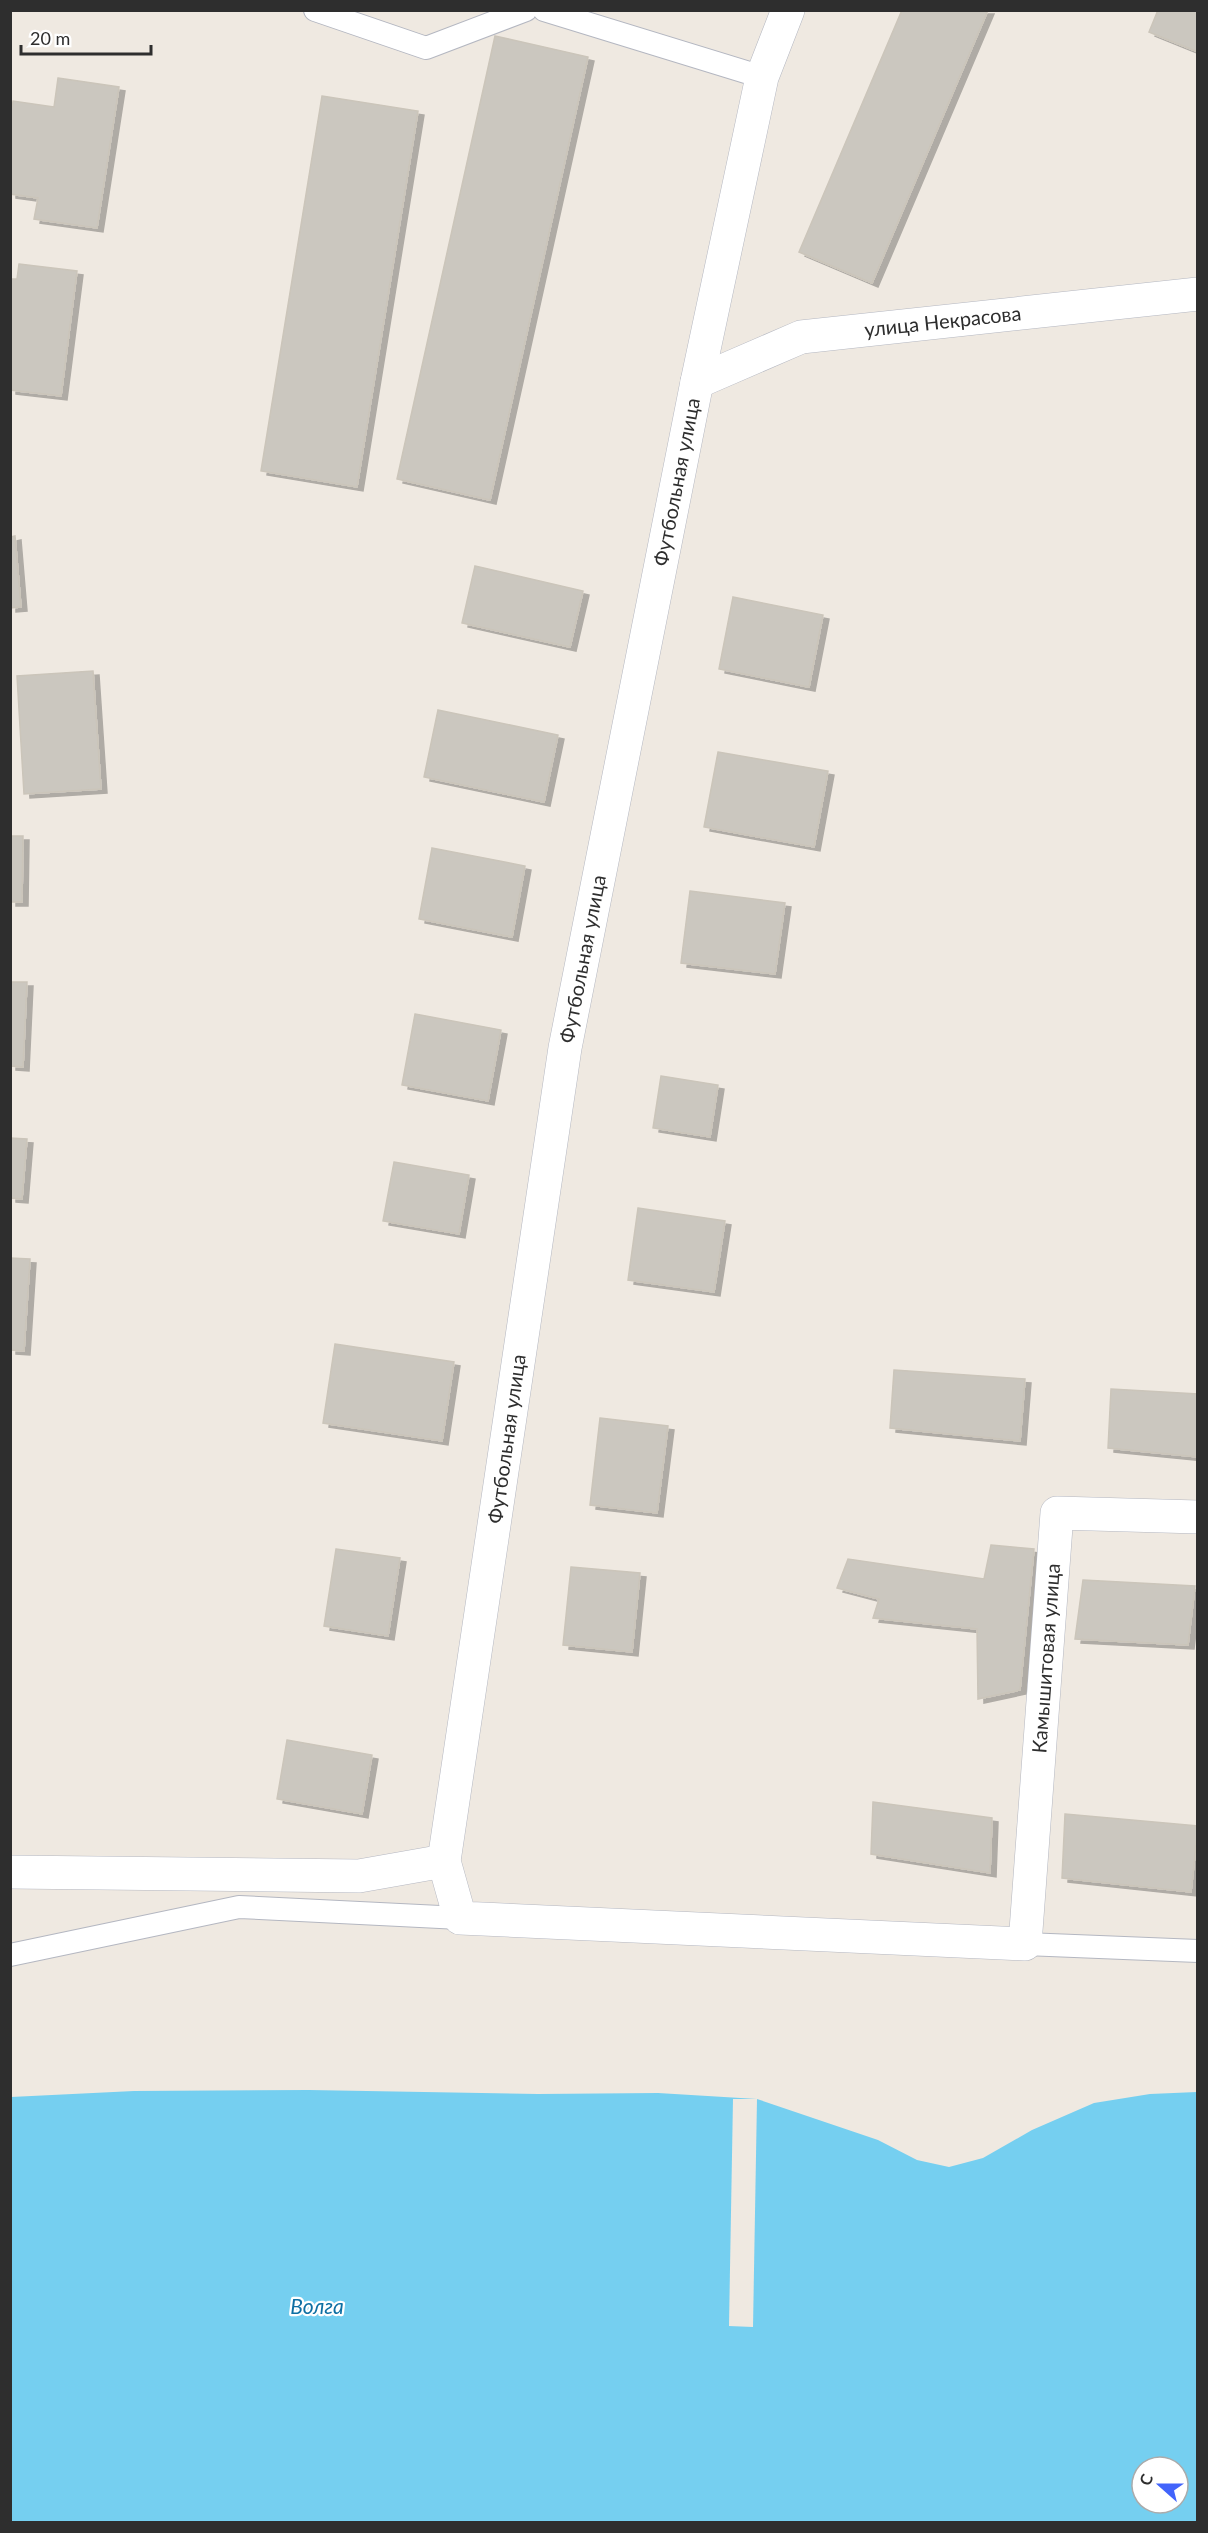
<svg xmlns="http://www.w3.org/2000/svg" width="1208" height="2533" viewBox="0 0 1208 2533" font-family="Lato,sans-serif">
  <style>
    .water { fill: #75cff0; fill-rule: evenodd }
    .pier { fill: #efe9e1 }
    .building { fill: #cbc7bf; stroke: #cbc5ba; stroke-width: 1.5; filter: url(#shadow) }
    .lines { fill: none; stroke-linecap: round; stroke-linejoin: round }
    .lane-casing { stroke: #b4b7c1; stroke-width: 24 }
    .street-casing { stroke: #b4b7c1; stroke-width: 34 }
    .lane { stroke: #fff; stroke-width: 22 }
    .street { stroke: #fff; stroke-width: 33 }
    .labels { text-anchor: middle; stroke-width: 4.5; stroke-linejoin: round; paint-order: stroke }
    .street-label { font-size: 20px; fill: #2e2e2e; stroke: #fff }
    .water-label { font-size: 21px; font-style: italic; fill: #0d6fa3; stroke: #fff }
  </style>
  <defs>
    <filter id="shadow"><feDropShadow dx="6" dy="4" stdDeviation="0" flood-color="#0004"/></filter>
  </defs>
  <rect width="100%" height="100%" fill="#efe9e1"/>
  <!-- water -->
  <path class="water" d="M309,2090l229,4 120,-1 99,6 121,41 39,20 32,7 34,-9 49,-28 62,-27 56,-9 47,-2v430h-1186v-425l123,-6zM1142,2467h36v36h-36z"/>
  <!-- pier -->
  <path class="pier" d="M733,2099h24l-4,228 -24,-1z"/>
  <!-- building -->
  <g class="building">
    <path d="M902,10h86l-116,273 -73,-31z"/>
    <path d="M1158,10h40v42l-49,-20z"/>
    <path d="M495,36l93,21 -98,443 -93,-21z"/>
    <path d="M58,78l61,9 -22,141 -63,-9 4,-21 -28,-4v-77l3,-16 41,6z"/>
    <path d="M322,96l96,15 -61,376 -96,-16z"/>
    <path d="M19,264l58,7 -16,125 -51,-6v-111h7z"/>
    <path d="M15,536l6,71 -11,1v-71z"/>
    <path d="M475,566l108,25 -13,56 -108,-24z"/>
    <path d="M733,597l90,18 -14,72 -90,-18z"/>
    <path d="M93,671l8,118 -77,5 -7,-118z"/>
    <path d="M438,710l120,25 -14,67 -120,-25z"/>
    <path d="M718,752l110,19 -14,76 -110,-20z"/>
    <path d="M10,836h13l-1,66h-12z"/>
    <path d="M432,848l93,18 -13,71 -93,-18z"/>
    <path d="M690,891l95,12 -10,71 -94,-11z"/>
    <path d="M10,982h17l-4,85 -13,-1z"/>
    <path d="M415,1014l86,16 -13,71 -86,-16z"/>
    <path d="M661,1076l57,9 -8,52 -57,-9z"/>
    <path d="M10,1138l17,1 -5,60 -12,-1z"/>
    <path d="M394,1162l75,13 -10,59 -76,-13z"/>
    <path d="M638,1208l87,13 -11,71 -86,-12z"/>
    <path d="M10,1258l20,1 -6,92 -14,-1z"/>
    <path d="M335,1344l119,18 -12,79 -119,-18z"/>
    <path d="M894,1370l131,9 -5,62 -130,-13z"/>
    <path d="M1111,1389l87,5v63l-90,-9z"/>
    <path d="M600,1418l68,8 -11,87 -67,-8z"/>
    <path d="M991,1545l43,4 -14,141 -42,9 -1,-70 -104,-11 6,-19 -42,-11 11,-29 136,20z"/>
    <path d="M336,1549l64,9 -12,78 -64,-10z"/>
    <path d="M571,1567l69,6 -8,79 -69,-7z"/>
    <path d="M1083,1580l112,6 -7,59 -113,-6z"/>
    <path d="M287,1740l85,15 -10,59 -85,-15z"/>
    <path d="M873,1802l119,16 -2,55 -119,-19z"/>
    <path d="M1065,1814l133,12 -7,66 -129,-14z"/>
  </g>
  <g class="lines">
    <defs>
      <g id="lane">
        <path d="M315,10l111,38 100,-38"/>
        <path d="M544,10l218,67"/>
        <path d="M1025,1944l173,7"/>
        <path d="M10,1955l229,-48 221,11"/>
      </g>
      <g id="street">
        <path id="s1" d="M788,10l-26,67 -65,305 -132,666 -121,813 16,57 565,26 32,-431 141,4"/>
        <path id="s2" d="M697,382l104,-45 397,-43"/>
        <path d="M10,1872l349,4 85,-15"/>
      </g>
    </defs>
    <!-- lane casing -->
    <use href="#lane" class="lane-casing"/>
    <!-- street casing -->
    <use href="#street" class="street-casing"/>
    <!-- lane -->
    <use href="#lane" class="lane"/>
    <!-- street -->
    <use href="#street" class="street"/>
  </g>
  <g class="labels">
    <!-- street labels -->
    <g class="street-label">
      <text dy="7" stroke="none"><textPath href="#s2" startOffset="256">улица Некрасова</textPath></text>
      <text transform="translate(677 482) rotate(-79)" y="7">Футбольная улица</text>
      <text transform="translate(583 959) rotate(-79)" y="7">Футбольная улица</text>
      <text transform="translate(507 1439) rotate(-82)" y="7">Футбольная улица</text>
      <text dy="7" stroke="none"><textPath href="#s1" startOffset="2796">Камышитовая улица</textPath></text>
    </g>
    <!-- water labels -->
    <g class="water-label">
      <text x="317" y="2314">Волга</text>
    </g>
  </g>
  <!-- border -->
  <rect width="1208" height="2533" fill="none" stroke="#2e2e2e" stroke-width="24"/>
  <!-- north arrow -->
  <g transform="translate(1160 2485) rotate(291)"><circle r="28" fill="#ffffff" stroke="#ababab" stroke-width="1.5"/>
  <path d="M0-4.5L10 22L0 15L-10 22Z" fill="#4264fb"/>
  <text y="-9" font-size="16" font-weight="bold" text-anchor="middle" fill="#2e2e2e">С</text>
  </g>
  <!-- scale -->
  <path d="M21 45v9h130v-9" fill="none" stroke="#2e2e2e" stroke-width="3"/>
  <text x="30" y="45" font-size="18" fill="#2e2e2e" stroke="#ffffff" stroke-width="4.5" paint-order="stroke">20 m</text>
</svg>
